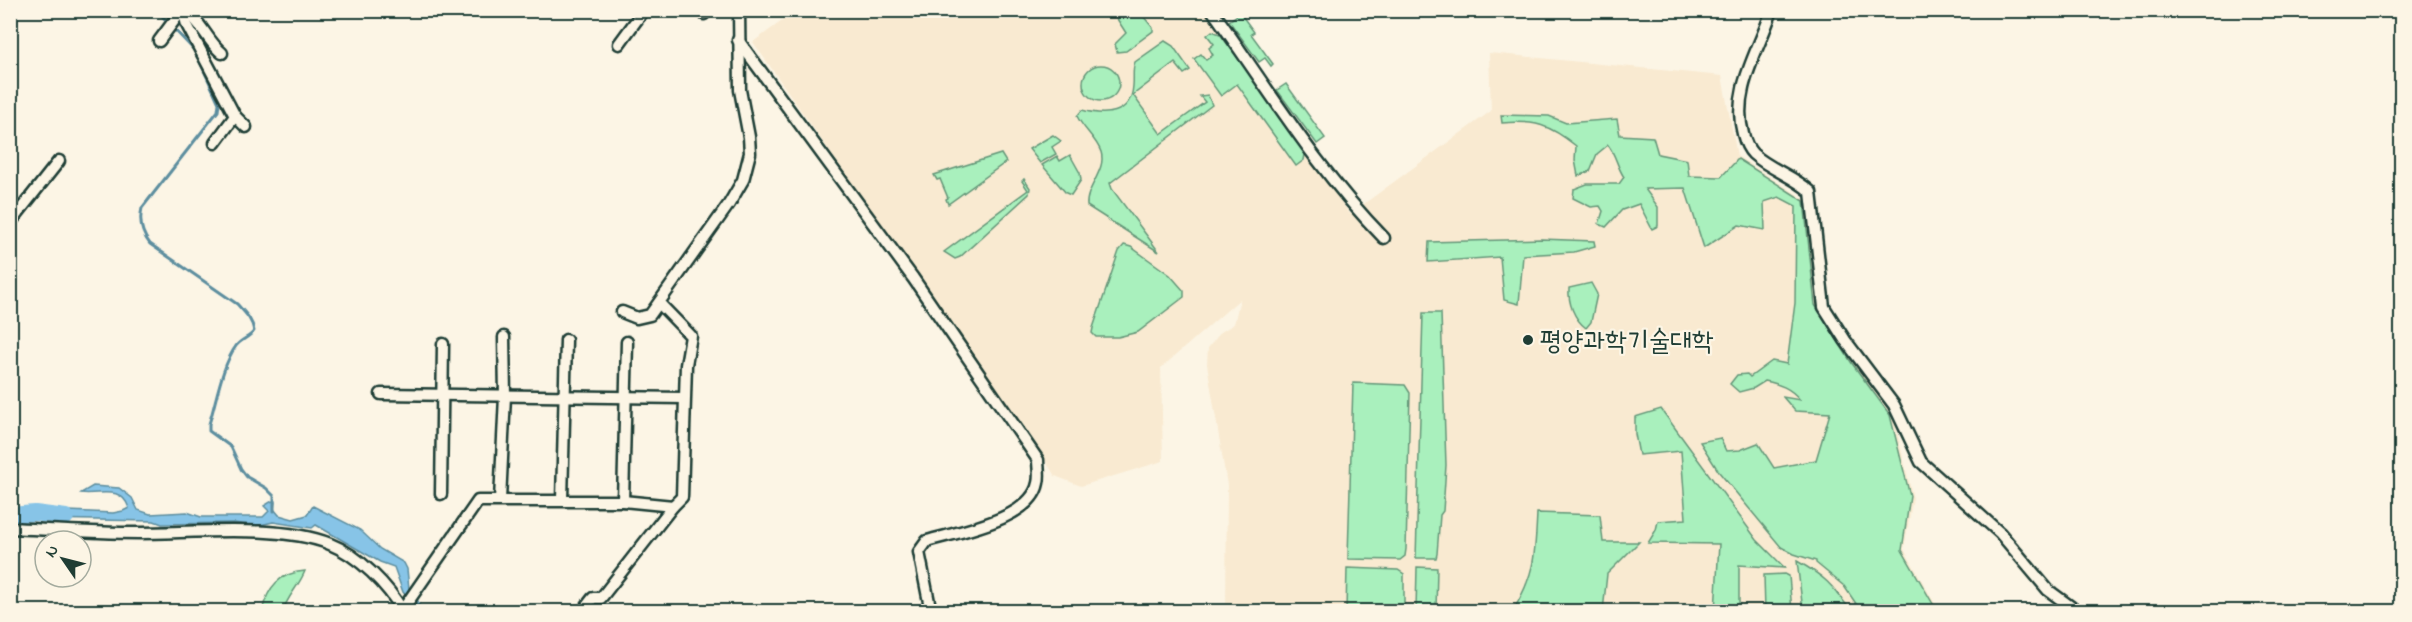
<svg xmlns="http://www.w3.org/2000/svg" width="2412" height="622" viewBox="0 0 2412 622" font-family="'Indie Flower','Poor Story',sans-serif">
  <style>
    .built { fill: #f9ead1 }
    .green { fill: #a9f0bd; stroke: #649678; stroke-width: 1.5 }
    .water { fill: #87c4e7; stroke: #5d8e9f; stroke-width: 1.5 }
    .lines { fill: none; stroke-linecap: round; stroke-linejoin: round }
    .stream { stroke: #5d8e9f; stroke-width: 3 }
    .river { stroke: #87c4e7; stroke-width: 16 }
    .minor-casing { stroke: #1f3d34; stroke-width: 15 }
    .minor { stroke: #fcf5e5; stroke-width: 10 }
    .poi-dot { fill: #1f3d34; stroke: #fcf5e5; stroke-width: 2 }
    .labels { text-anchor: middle; stroke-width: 4.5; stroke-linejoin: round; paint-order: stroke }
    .poi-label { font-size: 27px; fill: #1f3d34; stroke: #fcf5e5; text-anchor: start }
  </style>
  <rect width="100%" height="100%" fill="#fcf5e5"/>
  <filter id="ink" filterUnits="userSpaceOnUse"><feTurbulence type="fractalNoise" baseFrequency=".0167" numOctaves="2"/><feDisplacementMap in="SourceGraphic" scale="12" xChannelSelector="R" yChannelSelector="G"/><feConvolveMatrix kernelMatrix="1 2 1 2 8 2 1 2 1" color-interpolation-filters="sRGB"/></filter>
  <g filter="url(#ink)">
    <!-- built -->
    <path class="built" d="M796,11h409l145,203 141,-103 -2,-58 233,23 15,80 69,44 11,105 76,110 20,83 -9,51 35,62h-713l1,-126 -20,-121 1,-16 13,-16 13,-8 6,-25 -79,69 2,93 -82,25 -26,-10 -15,-24 -287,-410z"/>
    <!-- green -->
    <g class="green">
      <path d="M1112,11h27l14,17v3l-27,20 -9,1 -2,-8 11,-11z"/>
      <path d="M1240,13l14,19 -3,2 22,30 -2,2 -6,-8 -6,4 -30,-41z"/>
      <path d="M1212,31l8,3 86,116 -2,10 -8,6 -59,-82 -16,12 -27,-37 7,-5 5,6 7,-5 -4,-7 5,-4 -7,-9z"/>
      <path d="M1165,41l8,5 17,24 -6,4 -9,-11 -42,32 28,39 44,-32 -5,-6 8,-1 4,10 -102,78 2,6 47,63 -72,-46c-2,-18 20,-36 14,-54 -5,-14 -18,-23 -24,-36l5,-6c22,6 49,6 51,-24 1,-9 -1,-17 2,-24z"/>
      <circle cx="1101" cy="83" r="18"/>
      <path d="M1286,84l39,54 -8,6 -40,-54z"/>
      <path d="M1501,115l48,1 17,7 51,-4 3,16 33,2 5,17 29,6 2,16 32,1 17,-18 66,42 11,104 36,57 39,53 20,81 -8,54 35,61h-76l-17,-25 -28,-23v-2l-22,-7 -13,-7 -62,-75 -19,-30 20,-4 6,13 14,-1 18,-7 16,25 42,-8 14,-47 -35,-2 -12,-14 17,3c-9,-12 -21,-16 -35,-19l-11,7 -15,4 -9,-8 7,-9 10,-1 3,3 22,-16 15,3 8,-61 1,-97 -17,-9 -15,5 1,28 -26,-5 -35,23 -19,-60 -40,1 13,18v19l-6,3 -13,-25 -17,6 -16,17 -7,-3 4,-13 -3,-5 -9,1 -18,-9 1,-9 13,-5h32l5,-7c-7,-10 -8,-22 -16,-32l-11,9 -7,17 -12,5 -3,-16 1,-14c-26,-21 -41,-26 -74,-23z"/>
      <path d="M1053,135l8,6 -9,6 4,7 -16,9 -11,-14z"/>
      <path d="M1001,154l5,8 -58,42 -2,-5 2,-1 -8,-19 -3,1 -3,-5z"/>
      <path d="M1070,155l10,18 1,7 -10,15 -5,-2 -24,-28 15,-9 3,5z"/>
      <path d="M1024,179l6,9 -1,6 -69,63 -5,2 -11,-7 84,-62 -6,-9z"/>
      <path d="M1541,239l53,2 1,5 -21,6 -51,3 -4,49 -15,-4 -4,-43 -72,5 1,-20z"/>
      <path d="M1124,245l7,2 39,28 14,16v6l-46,35 -20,5h-22l-4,-4 1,-5 26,-77z"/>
      <path d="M1591,283l6,11 -6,28 -5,6c-12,-9 -18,-25 -17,-40z"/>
      <path d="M1423,313h18l5,152 -3,46 -3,4 -3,39 -1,4h-20z"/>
      <path d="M1353,383l52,2 5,8 -4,156 -1,7 -5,4 -51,-1 -1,-2z"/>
      <path d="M1661,409l96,131 28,28 -46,-3v46h-24l4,-67 -71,-1 8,-13 2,-9 28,-2 -5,-68 -42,4 -4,-21v-17z"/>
      <path d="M1537,513l63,2 3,27h36l-32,32 -4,37h-90c22,-37 22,-55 24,-98z"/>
      <path d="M1797,561c30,17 34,23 54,50h-48z"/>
      <path d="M1417,567l20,1 -1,43h-20z"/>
      <path d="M1347,568l51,2 6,4v37h-58z"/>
      <path d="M305,571c-6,15 -18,26 -22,40h-21c6,-24 17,-38 43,-40z"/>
      <path d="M1785,574l4,2 3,35h-27l-1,-36z"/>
    </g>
    <!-- water -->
    <path class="water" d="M93,486l26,2 13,10 6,12 12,4 37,-2 14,5h62l6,-6 -5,-5 8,-5 3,1 -1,7 5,6 14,4 14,-4 6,-9 47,24 20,19 24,14 3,6 2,20 9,12 3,10h-5l-2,-6 -11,-13 -9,-25 -14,-5 -64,-37 -4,3 -39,-6 -17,4 -22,-3 -72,1 -8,-3 -114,-2 7,-9 66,3 10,-2 6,-3c-8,-24 -31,-12 -48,-15z"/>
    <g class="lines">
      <!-- stream -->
      <g class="stream">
        <path d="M156,10l13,13"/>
        <path d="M173,28l22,23 24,52 -1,8 -76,97c-3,13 0,26 8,36l87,60c8,9 15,15 17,27 -5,7 -13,8 -18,15 -14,19 -20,56 -27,78v7l22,16 10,22 6,8 19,11 8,8v15"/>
      </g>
      <!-- river -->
      <path class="river" d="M10,515l25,-2 31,4"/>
      <defs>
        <g id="minor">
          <path d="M183,10l4,15 48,91 -20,27"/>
          <path d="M185,10c16,11 22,31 37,43"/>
          <path d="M1212,10c55,77 105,160 172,228"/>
          <path d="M1772,10c-13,41 -41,80 -29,124 2,8 4,14 10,20 18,16 39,21 58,38l13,115 21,33 49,65 27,57 79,71 48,57 30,22"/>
          <path d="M704,14l3,-4"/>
          <path d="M738,40l175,238 125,182c0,7 2,16 0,23 -7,37 -81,49 -111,58l-8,11 12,60"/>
          <path d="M159,41l23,-31"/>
          <path d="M619,44l25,-34"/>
          <path d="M235,116l11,11"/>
          <path d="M10,223l49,-62"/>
          <path d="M622,312l15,6 13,-3 79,-111 14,-24 7,-27 -1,-16 -9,-47 -1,-80"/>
          <path d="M381,394l303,4"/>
          <path d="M441,494l2,-150"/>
          <path d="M500,500l5,-104 -1,-59"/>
          <path d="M562,500l4,-160"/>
          <path d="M623,501l4,-159"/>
          <path d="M10,528c43,2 86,5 129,5 55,0 141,-9 191,11 28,11 59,42 73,68"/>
          <path d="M401,612l77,-111h145l50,5 9,-9 4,-132 5,-29 -32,-33"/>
          <path d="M582,612l11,-14h8l72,-92"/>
        </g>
      </defs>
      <!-- minor casing -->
      <use href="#minor" class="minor-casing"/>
      <!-- minor -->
      <use href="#minor" class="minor"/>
    </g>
  </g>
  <!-- markers -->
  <circle class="poi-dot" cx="1528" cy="340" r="6"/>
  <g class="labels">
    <!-- poi labels -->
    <g class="poi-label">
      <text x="1540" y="349">평양과학기술대학</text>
    </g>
  </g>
  <!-- margin -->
  <rect width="2412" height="622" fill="none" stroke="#fcf5e5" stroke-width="36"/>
  <rect x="18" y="18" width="2376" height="586" fill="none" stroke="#1f3d34" stroke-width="2" filter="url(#ink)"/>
  <!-- north arrow -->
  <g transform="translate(63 559) rotate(305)"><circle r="28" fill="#fcf5e5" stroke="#a4ab9e" stroke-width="1.5"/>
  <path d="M0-4.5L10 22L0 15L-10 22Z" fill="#1f3d34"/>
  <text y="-9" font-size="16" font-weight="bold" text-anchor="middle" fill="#1f3d34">N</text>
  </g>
</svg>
